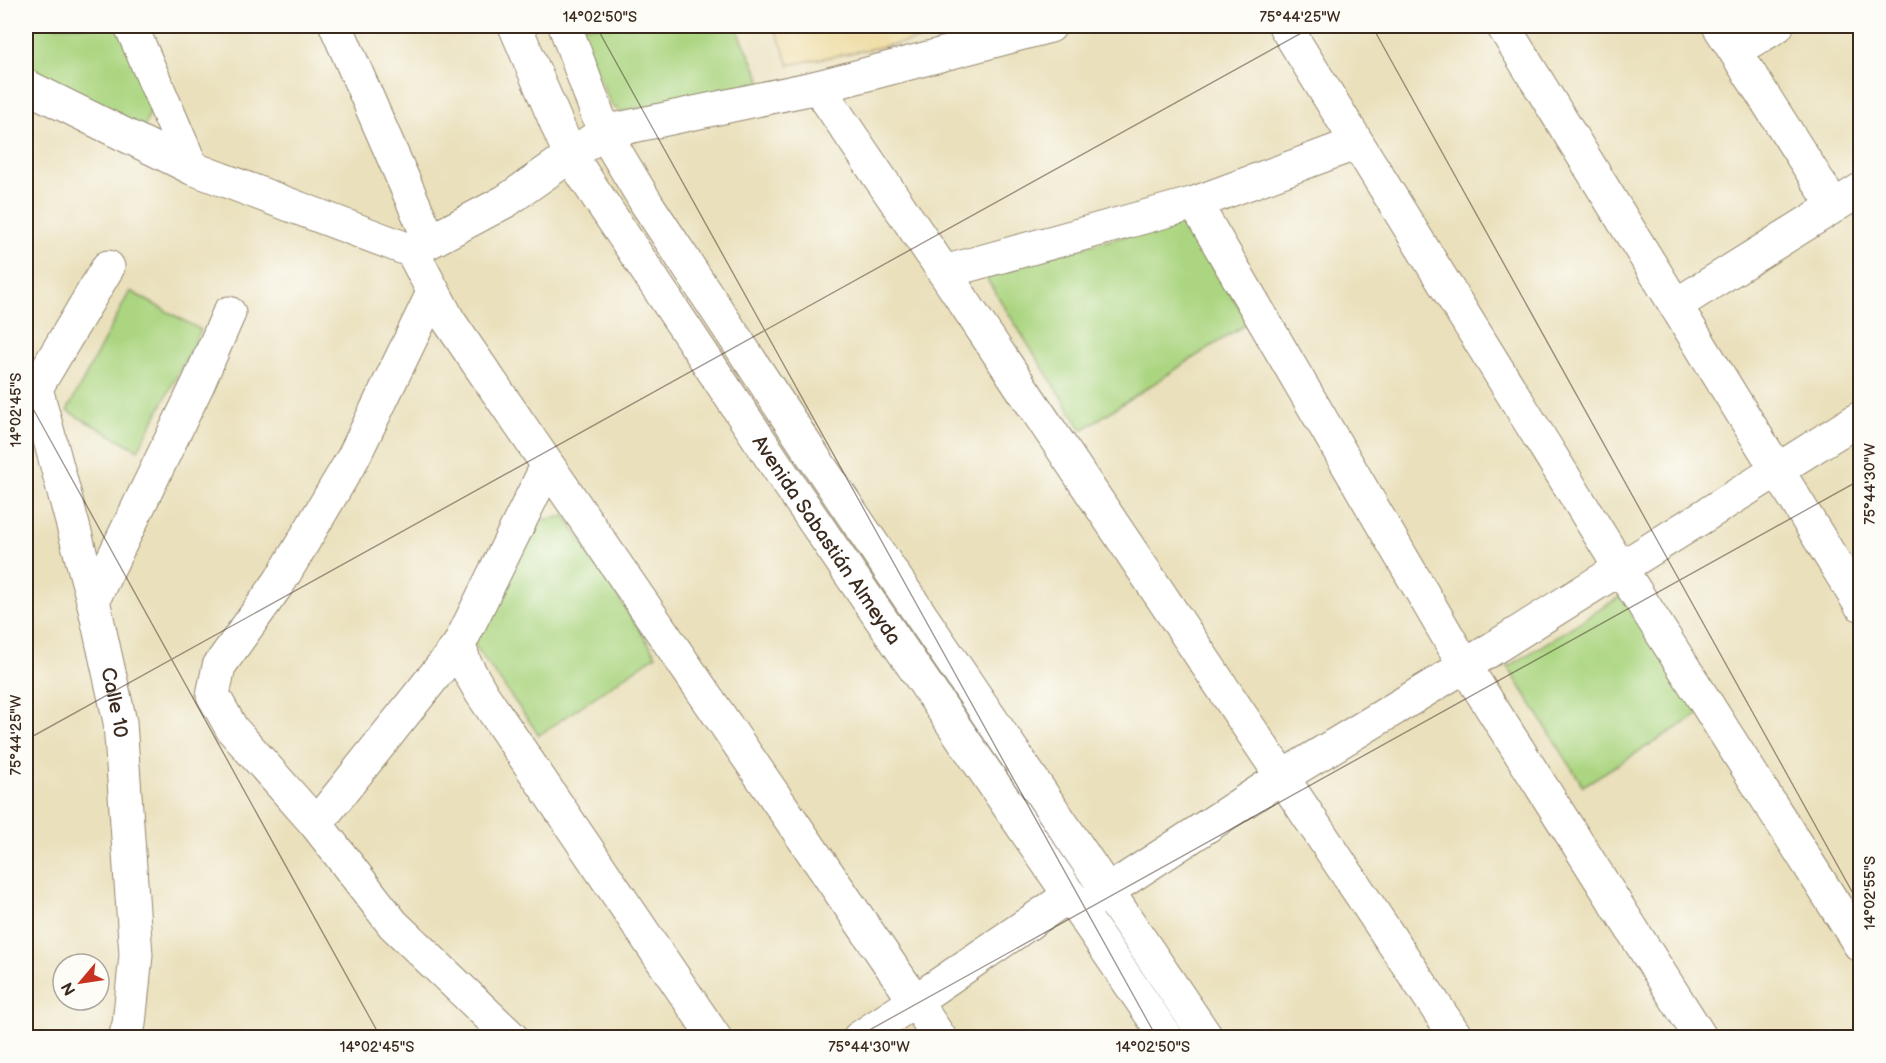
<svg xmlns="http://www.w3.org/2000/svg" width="1886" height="1063" viewBox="0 0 1886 1063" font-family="'Balsamiq Sans',sans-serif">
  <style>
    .green { fill: #abd580; stroke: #73804f; stroke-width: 1.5 }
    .sand { fill: #eeda9e; stroke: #94825e; stroke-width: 1.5 }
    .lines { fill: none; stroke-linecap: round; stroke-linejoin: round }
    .minor-casing { stroke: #92856d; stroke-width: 35 }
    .minor { stroke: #fff; stroke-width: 33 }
    .ticks { fill: none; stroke: #3b2a1e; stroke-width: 1.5; stroke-opacity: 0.45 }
    .labels { text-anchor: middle; stroke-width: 4.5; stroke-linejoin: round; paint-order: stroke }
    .street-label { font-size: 20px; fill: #3b2a1e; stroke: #fdfcf7 }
    .neatline { fill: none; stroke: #3b2a1e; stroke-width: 2 }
    .ticks-label { font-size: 15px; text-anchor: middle; fill: #3b2a1e }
  </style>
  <rect width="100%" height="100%" fill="#fdfcf7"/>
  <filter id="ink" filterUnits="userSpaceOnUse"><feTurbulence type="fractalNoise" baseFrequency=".0167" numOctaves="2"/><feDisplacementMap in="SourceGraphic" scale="12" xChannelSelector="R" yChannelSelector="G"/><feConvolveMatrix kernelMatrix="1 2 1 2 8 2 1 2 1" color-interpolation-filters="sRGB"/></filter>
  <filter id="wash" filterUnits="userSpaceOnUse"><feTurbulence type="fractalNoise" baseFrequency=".008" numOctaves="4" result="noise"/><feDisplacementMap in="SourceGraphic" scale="24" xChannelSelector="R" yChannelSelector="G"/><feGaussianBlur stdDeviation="1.35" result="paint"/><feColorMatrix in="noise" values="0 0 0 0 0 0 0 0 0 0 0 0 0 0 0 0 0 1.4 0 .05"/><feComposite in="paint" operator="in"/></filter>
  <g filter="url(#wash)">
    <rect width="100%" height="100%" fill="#eae0bc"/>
    <!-- green -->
    <g class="green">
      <path d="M26,26h95l34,71 -10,29 -21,2 -98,-52z"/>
      <path d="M576,26h160l26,56 -140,30 -10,-6z"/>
      <path d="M1183,221l66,101 -167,108 -99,-157z"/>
      <path d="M130,291l71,39 -63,120 -71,-39z"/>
      <path d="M565,516l91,139 -117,80 -69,-96 67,-118z"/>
      <path d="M1629,591l75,120 -121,75 -75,-119z"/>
    </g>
    <!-- sand -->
    <path class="sand" d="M774,26h214l-199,39z"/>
  </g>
  <g filter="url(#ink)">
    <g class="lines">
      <defs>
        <g id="minor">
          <path d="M131,26l61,142"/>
          <path d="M336,26l94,215"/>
          <path id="s1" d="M515,26l55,129 214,322 383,561"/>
          <path d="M565,26l39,106 43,72 168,255 392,579"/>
          <path d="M1285,26l336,543 239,376"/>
          <path d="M1503,26l357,578"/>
          <path d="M1719,26l115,180"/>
          <path d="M1736,51l41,-25"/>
          <path d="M26,86l166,82 220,83 94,-50 98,-69 214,-45 232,-61"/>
          <path d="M818,87l126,185 513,766"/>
          <path d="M1195,203l270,463 236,372"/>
          <path d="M412,251l37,70 466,680 155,-106"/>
          <path d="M944,272l251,-69 162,-60"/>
          <path d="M433,293l-80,165 -73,123 -61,85 -6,29 19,34 84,95 77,100 119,114"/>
          <path d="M1676,305l184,-115"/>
          <path id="s2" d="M26,382l10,6 57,212 27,122 16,233 -7,69 -4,14"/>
          <path d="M36,388l72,-121"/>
          <path d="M547,466l-88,179 6,19 17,30 233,344"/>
          <path d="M93,600l105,-216 31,-71"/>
          <path d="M316,824l143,-179"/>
          <path d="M1091,902l191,-125 183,-111 395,-248"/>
          <path d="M859,1038l56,-37 25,37"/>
        </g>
      </defs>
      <!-- minor casing -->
      <use href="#minor" class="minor-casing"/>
      <!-- minor -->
      <use href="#minor" class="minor"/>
    </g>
  </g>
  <!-- ticks -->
  <path class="ticks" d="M596,26l561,1012M1372,26l488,880M26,396l355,642M26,740l1288,-714M855,1038l1005,-558"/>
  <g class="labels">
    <!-- street labels -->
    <g class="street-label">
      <text dy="7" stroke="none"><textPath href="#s1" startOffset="603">Avenida Sabastián Almeyda</textPath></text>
      <text dy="7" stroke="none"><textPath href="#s2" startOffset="336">Calle 10</textPath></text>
    </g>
  </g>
  <!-- margin -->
  <rect width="1886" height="1063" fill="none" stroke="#fdfcf7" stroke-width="66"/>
  <!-- north arrow -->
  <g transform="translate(81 982) rotate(241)"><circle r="28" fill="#fdfcf7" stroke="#afa8a0" stroke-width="1.5"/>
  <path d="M0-4.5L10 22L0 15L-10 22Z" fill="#c8321e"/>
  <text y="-9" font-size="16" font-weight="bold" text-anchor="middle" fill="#3b2a1e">N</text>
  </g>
  <rect x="33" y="33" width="1820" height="997" class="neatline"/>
  <g class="ticks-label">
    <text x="600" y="22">14°02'50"S</text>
    <text x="1300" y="22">75°44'25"W</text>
    <text transform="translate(16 410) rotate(-90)" y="5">14°02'45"S</text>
    <text transform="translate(1870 484) rotate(-90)" y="5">75°44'30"W</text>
    <text transform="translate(16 735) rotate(-90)" y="5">75°44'25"W</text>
    <text transform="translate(1870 893) rotate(-90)" y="5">14°02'55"S</text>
    <text x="377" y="1052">14°02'45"S</text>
    <text x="869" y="1052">75°44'30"W</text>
    <text x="1153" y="1052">14°02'50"S</text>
  </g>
</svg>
